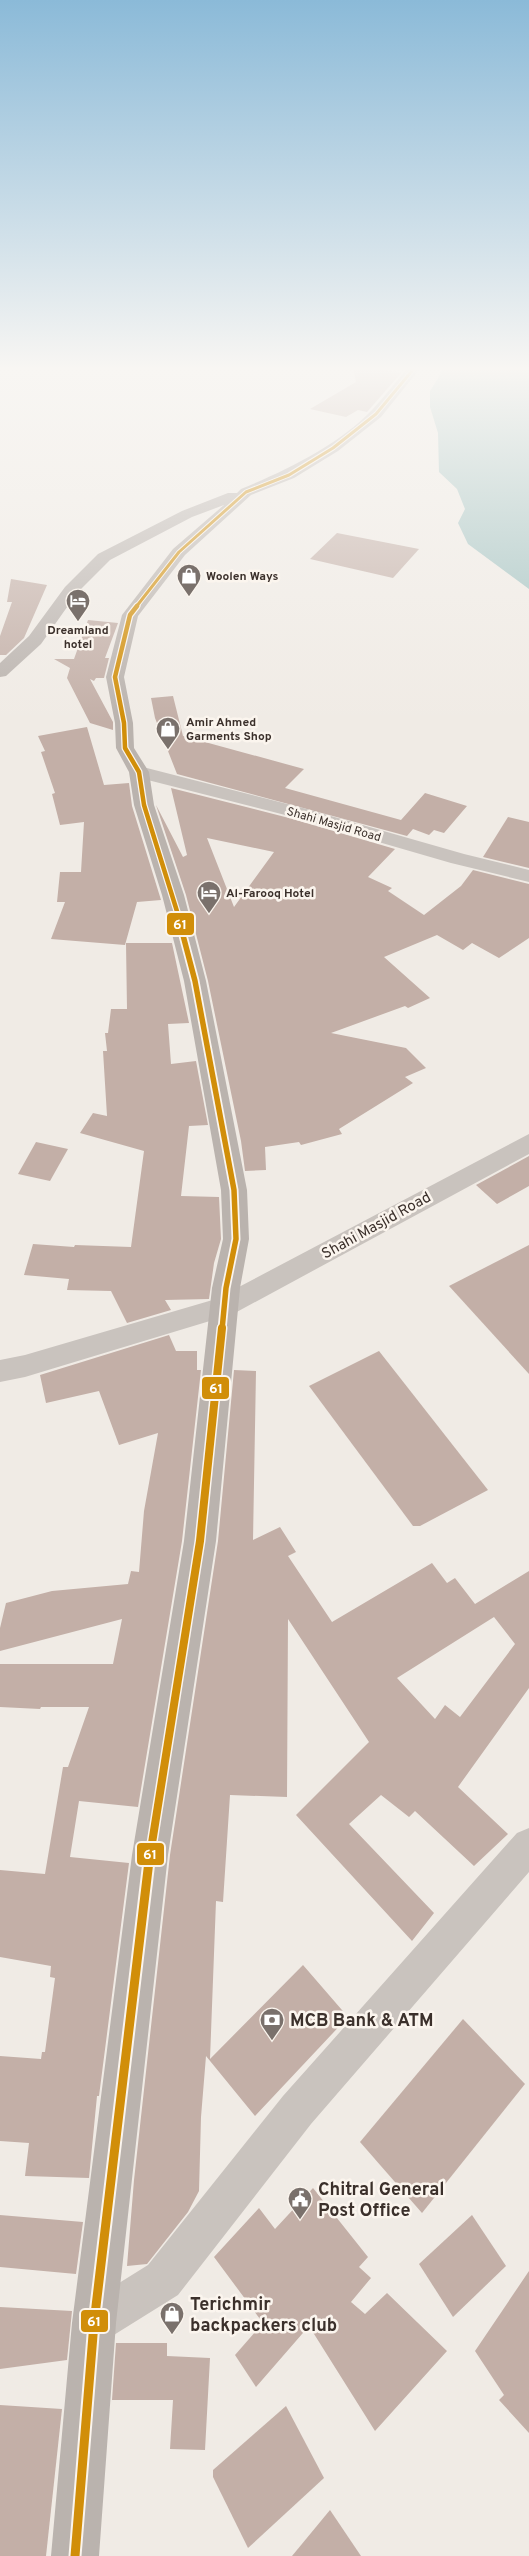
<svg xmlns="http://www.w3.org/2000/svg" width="529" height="2556" viewBox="0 0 529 2556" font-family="Overpass,sans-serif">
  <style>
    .water { fill: #a1c2c1 }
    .building { fill: #c3afa7; fill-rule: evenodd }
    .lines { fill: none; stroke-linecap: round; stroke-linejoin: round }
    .street { fill: #c9c3be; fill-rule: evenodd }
    .secondary { fill: #bab3ae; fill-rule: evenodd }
    .bus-1-far4-casing { stroke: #fbf5ee; stroke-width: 5 }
    .bus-1-far3-casing { stroke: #fbf5ee; stroke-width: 7 }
    .bus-1-far2-casing { stroke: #fbf5ee; stroke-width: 9 }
    .bus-1-far1-casing { stroke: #fbf5ee; stroke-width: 11 }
    .bus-1-casing { stroke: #fbf5ee; stroke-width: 13 }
    .bus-1-far4 { stroke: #d18e09; stroke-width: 3 }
    .bus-1-far3 { stroke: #d18e09; stroke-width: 4.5 }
    .bus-1-far2 { stroke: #d18e09; stroke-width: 5.5 }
    .bus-1-far1 { stroke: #d18e09; stroke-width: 8 }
    .bus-1 { stroke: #d18e09; stroke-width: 9 }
    .labels { text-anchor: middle; stroke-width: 5; stroke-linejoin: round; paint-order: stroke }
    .far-poi-label { font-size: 12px; font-weight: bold; fill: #3b302b; stroke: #fbf5ee; text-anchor: start }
    .far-street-label { font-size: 12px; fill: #3b302b; stroke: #fbf5ee }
    .street-label { font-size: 15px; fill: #3b302b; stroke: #fbf5ee }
    .near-poi-label { font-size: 18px; font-weight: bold; fill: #3b302b; stroke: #fbf5ee; text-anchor: start }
    .line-badge { stroke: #fbf5ee; stroke-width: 2 }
    .badge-label { font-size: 14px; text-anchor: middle; font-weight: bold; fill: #fff }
  </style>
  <rect width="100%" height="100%" fill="#f0ebe5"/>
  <!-- water -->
  <path class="water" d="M442,366h87v223l-61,-45 -10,-21 7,-14 -8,-20 -18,-17 -1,-39 -8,-26v-16l10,-16z"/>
  <!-- building -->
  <g class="building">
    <path d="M353,367l49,5 -35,40 -9,-2 -12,7 -36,-8 46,-27z"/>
    <path d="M337,533l82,16 -26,29 -83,-19z"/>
    <path d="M11,579l36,6 -23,53 -18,17h-6v-19l12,-34h-5z"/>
    <path d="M88,620l30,3 -13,35h4l-5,20h-8l-2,3 -4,-2 23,43v8l-23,-7 -23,-45 3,-10 -16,-9h20z"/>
    <path d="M173,696l10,40 121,33 -19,19 116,32 24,-27 42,13 -23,27 -10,-3 -5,5 -16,-6 -6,7 -230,-62 -22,-56 -4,-20z"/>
    <path d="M87,727l17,58 25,-2 3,23 29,94 -24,2 -12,43 -74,-6 14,-37h-8l3,-30h21l3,-50 -24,3 -8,-31 3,-1 -14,-41 4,-1 -7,-15z"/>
    <path d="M171,788l118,30 106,31 -27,28 24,11 -4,3 36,24 37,-29 12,-16 56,14v54l-30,20 -27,-15 -9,7 -26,-15 -53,22 46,41 -22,10 -3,-2 -74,27 75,15 20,20 -21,9 8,6 -74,46 3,5 -41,11 -2,-3 -34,5 1,23 -21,1 -4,-30 -33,-160 -22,-86 -30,-90 27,52 4,-2zM207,838l67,14 -40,55z"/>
    <path d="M508,817l21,5v46l-46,-11z"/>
    <path d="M126,943h46l17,80 -21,1 3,40 25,-3 12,64 -19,1 -8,70 38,1 2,42 -7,24 -5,36 -44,1 6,10 -44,13 -16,-32 -44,-1 2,-11 -45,-4 9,-31 41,3 1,-2 56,2 13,-96 -64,-18 13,-20 14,3 -4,-65h4l-2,-18h3l3,-24h16z"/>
    <path d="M36,1142l32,7 -18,32 -32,-7z"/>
    <path d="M529,1156v30l-32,18 -21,-19z"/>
    <path d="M529,1245v129l-80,-88z"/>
    <path d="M169,1335l7,16h21v19h4l-19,171 -44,266 -59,-6 -9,56 59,6 -30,233h-2l-8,82 -64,-2 4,-33 -29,-2v-85l41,3 1,-7h3l10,-74 -5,-1 1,-11 -51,-9v-87l45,4 18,-107h5l21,-60h-48l-1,2 -40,-2v-43h113l9,-45 -122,32v-23l6,-25 46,-12 76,-7 3,-13 8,1 5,-61 14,-78 -39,12 -20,-54 -53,12 -6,-28z"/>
    <path d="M379,1351l109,139 -68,36h-7l-104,-140z"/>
    <path d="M234,1370l22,1 -3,169 27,-13 16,25 -8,4 44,66 100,-59 15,20 8,-5 20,26 54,-33v117l-71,99 50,47 -34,32 -59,-55 -6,6 -28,-22 -32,29 85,89 -22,28 -116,-126 73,-73 -81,-123 -1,178 -57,-2 -7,107 -7,-1 -6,158 93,-94 45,52 -93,99 -49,-60 -5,61 -2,74 -11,21 -41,52 -20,2 7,-86 36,-325 48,-314zM494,1617l21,27 -55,73 -15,-12 -10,14 -38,-41z"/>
    <path d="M463,2019l62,65 -103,129 -62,-71z"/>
    <path d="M313,2188l55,69 -9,10 12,11 -20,24 14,12 22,-21 60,58 -72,80 -66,-105 -53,61 -21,-32 28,-32 -49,-66 45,-49 16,21z"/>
    <path d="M0,2215l83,7 -7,52 -76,-7z"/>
    <path d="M472,2215l34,51 -53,51 -34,-53z"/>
    <path d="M529,2271v162l-30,-33 5,-5 -29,-44z"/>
    <path d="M0,2307l72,4 -5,49 -67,9z"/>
    <path d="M116,2343h51v13l43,2 -5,92 -35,-1 3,-49h-61z"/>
    <path d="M0,2405l62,4 -16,147h-46z"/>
    <path d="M286,2406l38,72 -76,70 -35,-71v-7z"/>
    <path d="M330,2510l31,46h-69z"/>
  </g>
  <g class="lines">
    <!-- street -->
    <g class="street">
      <path d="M139,766l164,42 161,46 65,16v12l-78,-19 -162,-47 -157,-40 -2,-4 2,-4z"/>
      <path d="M529,1134v20l-296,160 -208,63 -25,5v-22l25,-5 191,-56z"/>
      <path d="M529,1828v44l-218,252 -133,171 -69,43 -15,6 -15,-6 -6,-15 6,-15 69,-43 135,-169 234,-263z"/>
    </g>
    <!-- secondary -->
    <path class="secondary" d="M410,366h12l-41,51 -43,34 -44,27 -43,17 -66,60 -47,61 -14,61 9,46 1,25 15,24 5,33 30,90 22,86 41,209 2,49 -9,49 -24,253 -48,314 -52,468 -17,233h-48l21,-233 60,-468 52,-314 28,-253 11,-49 -2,-49 -37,-209 -22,-86 -28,-90 -5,-33 -13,-24 -1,-25 -9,-46 16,-62 51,-66 51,-44 -32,12 -82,43 -33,33 -36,51 -35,32 -6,1v-14l29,-27 36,-49 33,-33 84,-43 46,-18h9l4,-4c44,-18 98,-44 131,-79 13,-14 25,-30 38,-44z"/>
    <defs>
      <path id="bus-1-far4" d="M136,607l43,-55 67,-60 43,-17 44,-27 43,-34 40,-48"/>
      <path id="bus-1-far3" d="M137,606l-7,9 -15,62 9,46 1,25 14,24 5,33 36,116"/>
      <path id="bus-1-far2" d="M179,920l16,61 39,209 2,49 -10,49 -4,42"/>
      <path id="bus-1-far1" d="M149,1862l51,-321 22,-213"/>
      <path id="bus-1" d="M75,2556l19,-233 55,-462"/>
    </defs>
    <!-- bus-1-far4 casing -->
    <use href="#bus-1-far4" class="bus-1-far4-casing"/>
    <!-- bus-1-far3 casing -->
    <use href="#bus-1-far3" class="bus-1-far3-casing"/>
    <!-- bus-1-far2 casing -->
    <use href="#bus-1-far2" class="bus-1-far2-casing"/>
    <!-- bus-1-far1 casing -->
    <use href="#bus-1-far1" class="bus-1-far1-casing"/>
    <!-- bus-1 casing -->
    <use href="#bus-1" class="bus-1-casing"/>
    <!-- bus-1-far4 -->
    <use href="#bus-1-far4" class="bus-1-far4"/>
    <!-- bus-1-far3 -->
    <use href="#bus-1-far3" class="bus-1-far3"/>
    <!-- bus-1-far2 -->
    <use href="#bus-1-far2" class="bus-1-far2"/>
    <!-- bus-1-far1 -->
    <use href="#bus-1-far1" class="bus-1-far1"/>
    <!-- bus-1 -->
    <use href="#bus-1" class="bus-1"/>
  </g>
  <!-- sky -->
  <linearGradient id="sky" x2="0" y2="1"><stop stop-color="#8bbad8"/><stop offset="0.51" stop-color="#f8f6f3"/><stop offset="1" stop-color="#f8f6f3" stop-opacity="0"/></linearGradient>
  <rect width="529" height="723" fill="url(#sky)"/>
  <!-- icons -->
  <defs>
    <symbol id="shop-pin" viewBox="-11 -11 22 30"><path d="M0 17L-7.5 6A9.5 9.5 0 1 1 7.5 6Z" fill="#7a716c" stroke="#fbf5ee"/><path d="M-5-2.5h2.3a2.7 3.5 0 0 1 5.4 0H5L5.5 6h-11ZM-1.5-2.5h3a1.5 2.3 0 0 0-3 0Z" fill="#fff"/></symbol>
    <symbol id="hotel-pin" viewBox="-11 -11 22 30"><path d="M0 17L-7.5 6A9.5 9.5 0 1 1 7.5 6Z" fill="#7a716c" stroke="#fbf5ee"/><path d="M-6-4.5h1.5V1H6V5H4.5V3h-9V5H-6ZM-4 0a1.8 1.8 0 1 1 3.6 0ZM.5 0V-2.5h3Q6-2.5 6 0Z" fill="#fff"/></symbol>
    <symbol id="bank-pin" viewBox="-11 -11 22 30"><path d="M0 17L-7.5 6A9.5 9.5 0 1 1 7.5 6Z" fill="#7a716c" stroke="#fbf5ee"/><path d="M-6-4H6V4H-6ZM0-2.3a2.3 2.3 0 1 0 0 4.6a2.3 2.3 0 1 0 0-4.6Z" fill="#fff"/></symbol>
    <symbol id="civic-pin" viewBox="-11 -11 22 30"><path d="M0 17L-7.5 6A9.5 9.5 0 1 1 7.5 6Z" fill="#7a716c" stroke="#fbf5ee"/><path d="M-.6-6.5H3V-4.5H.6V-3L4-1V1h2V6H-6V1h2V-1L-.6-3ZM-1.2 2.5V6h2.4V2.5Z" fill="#fff"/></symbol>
  </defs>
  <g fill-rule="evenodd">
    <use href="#shop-pin" x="175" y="562" width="28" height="38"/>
    <use href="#hotel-pin" x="64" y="587" width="28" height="38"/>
    <use href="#shop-pin" x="154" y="715" width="28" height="38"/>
    <use href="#hotel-pin" x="195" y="879" width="28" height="38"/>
    <use href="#bank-pin" x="258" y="2006" width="28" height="38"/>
    <use href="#civic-pin" x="286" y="2185" width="28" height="38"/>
    <use href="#shop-pin" x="158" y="2300" width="28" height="38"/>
  </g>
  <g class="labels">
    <!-- far-poi labels -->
    <g class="far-poi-label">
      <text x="206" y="580">Woolen Ways</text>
      <text x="78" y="634" text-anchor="middle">Dreamland<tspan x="78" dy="14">hotel</tspan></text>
      <text x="186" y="726">Amir Ahmed<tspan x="186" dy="14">Garments Shop</tspan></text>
      <text x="226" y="897">Al-Farooq Hotel</text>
    </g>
    <!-- far-street labels -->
    <g class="far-street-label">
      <text transform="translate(334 824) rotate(16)" y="4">Shahi Masjid Road</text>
    </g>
    <!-- street labels -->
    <g class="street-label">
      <text transform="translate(376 1225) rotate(-29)" y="5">Shahi Masjid Road</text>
    </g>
    <!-- near-poi labels -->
    <g class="near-poi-label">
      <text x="290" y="2026">MCB Bank &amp; ATM</text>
      <text x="318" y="2195">Chitral General<tspan x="318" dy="21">Post Office</tspan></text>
      <text x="190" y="2310">Terichmir<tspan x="190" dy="21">backpackers club</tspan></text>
    </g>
  </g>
  <g class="line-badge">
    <rect x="166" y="912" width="29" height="24" rx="5" fill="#d18e09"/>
    <rect x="201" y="1376" width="29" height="24" rx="5" fill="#d18e09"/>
    <rect x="136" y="1842" width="29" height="24" rx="5" fill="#d18e09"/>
    <rect x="80" y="2309" width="29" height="24" rx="5" fill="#d18e09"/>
  </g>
  <g class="badge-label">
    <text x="180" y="929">61</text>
    <text x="216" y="1393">61</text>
    <text x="150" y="1859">61</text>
    <text x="94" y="2326">61</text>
  </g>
</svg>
